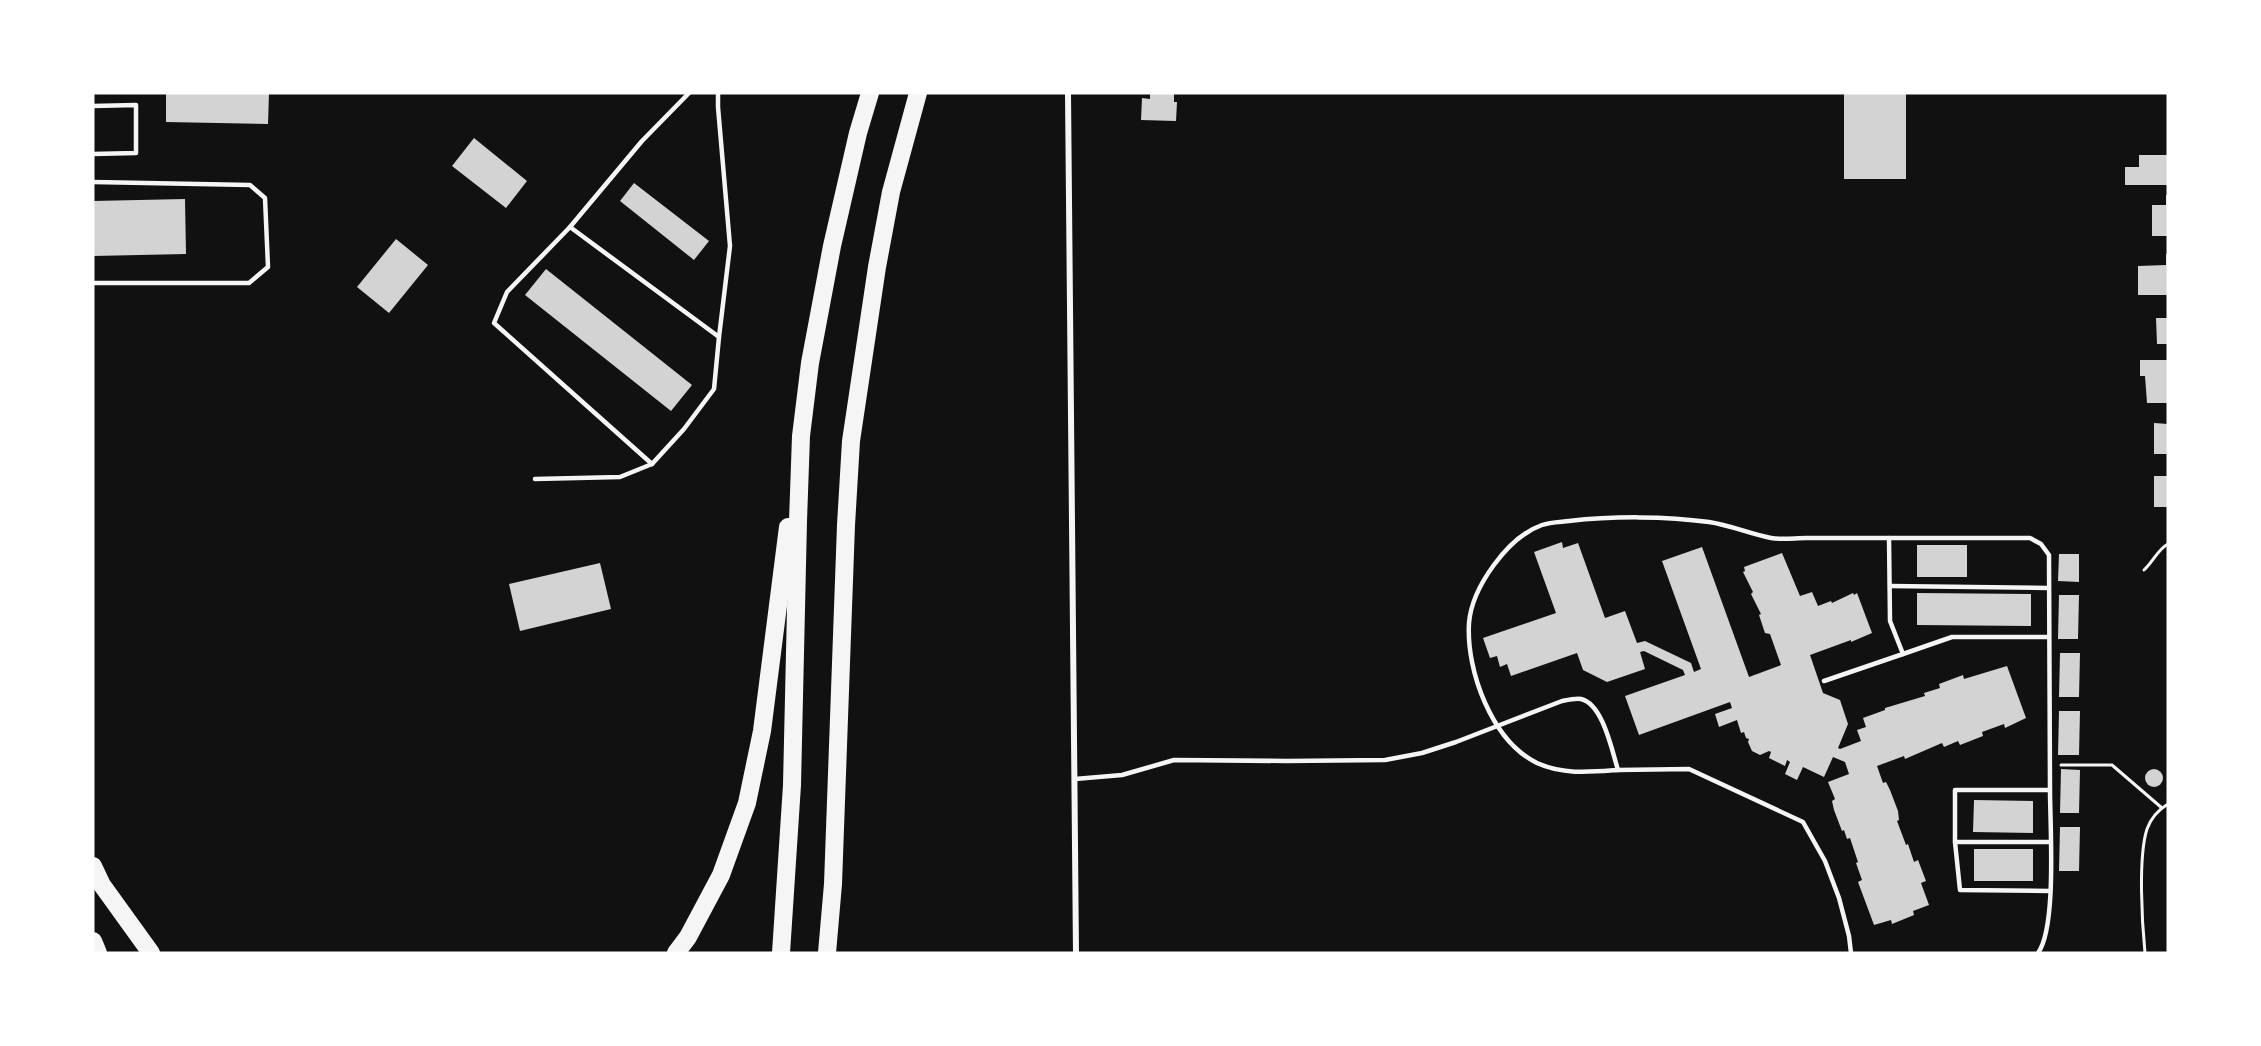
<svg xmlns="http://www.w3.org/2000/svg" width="2261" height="1046" viewBox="0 0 2261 1046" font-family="'Nunito Sans',sans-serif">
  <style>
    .building { fill: #d3d3d3 }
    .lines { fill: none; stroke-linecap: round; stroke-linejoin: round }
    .path { stroke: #f5f5f5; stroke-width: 3 }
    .service { stroke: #f5f5f5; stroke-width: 4.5 }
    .minor { stroke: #f5f5f5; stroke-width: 6 }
    .motorway { stroke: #f5f5f5; stroke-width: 18 }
  </style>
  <rect width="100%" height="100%" fill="#111"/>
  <!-- building -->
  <g class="building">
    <path d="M166,93h103l-1,31 -102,-2z"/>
    <path d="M1150,93h24v9h3l-1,19 -35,-1 1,-22 8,1z"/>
    <rect x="1844" y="93" width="62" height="86"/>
    <path d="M474,138l53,43 -21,27 -54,-42z"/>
    <path d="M2139,155h29v30h-43v-18h14z"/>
    <path d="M634,183l75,58 -15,19 -74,-59z"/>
    <path d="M2166,195h2v41h-16v-31h14z"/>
    <path d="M185,199l1,55 -93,2v-55z"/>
    <path d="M396,239l32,26 -39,48 -32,-26z"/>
    <path d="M2166,254h2v41h-30v-29l28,-1z"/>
    <path d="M546,269l146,116 -21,26 -146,-116z"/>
    <path d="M2156,318h12v26h-11z"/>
    <path d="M2140,360h28v43h-21l-2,-27h-5z"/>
    <path d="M2154,423l14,1v30h-14z"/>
    <rect x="2154" y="476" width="14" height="31"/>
    <path d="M1562,542l1,6 15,-5 27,75 20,-7 12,32 8,-2 46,22 3,9 7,-3 -39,-108 40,-14 47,130 32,-12 -11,-31 -5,-1 -6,-18 2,-1 -10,-20 2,-2 -10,-20 2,-1 -1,-4 38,-14 18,43 12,-4 6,14 13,-5 1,2 21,-10 1,2 3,-2 15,40 -21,9v-2l-41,15 13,38 17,7 8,24 -10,24 2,1 21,-8 -4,-11 9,-3 -3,-9 22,-8v-2l40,-12 -1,-3 16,-5 -1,-4 24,-9 1,4 43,-13 19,52 -21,10 -1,-4 -22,8 1,4 -23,9 -2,-4 -14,6 -2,-4 -37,16 -1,-3 -27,10 6,17 3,-1 4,8 8,21 1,9 -2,1 9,24 2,-1 6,18 4,-2 8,21 -5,2 8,22 -16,6 1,4 -22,9 -1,-4 -17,5 -16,-43 4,-2 -6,-17 2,-1 -8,-24 -3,1 -3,-9 -2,1 -8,-21 -2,-9 3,-2 -7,-17 21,-8 -4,-12 -12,-5 -9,20 -21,-10 -6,13 -12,-6 5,-12 -3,-2 -2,6 -16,-8 2,-6 -2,-1 -9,4 -8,-4 -4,-9 1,-3 -3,-1 -2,-6 -3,1 -4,-13 -18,7 -4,-13 17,-6 -2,-6 -91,33 -14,-39 60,-21 -2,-5 -39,-19 -4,1 5,17 -38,13 -24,-12 -6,-17 -66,23 -4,-12 -7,3 -3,-11 -7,2 -7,-20 73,-25 -22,-61z"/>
    <rect x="1917" y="545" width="50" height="32"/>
    <path d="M2059,554h20v28l-21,-1z"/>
    <path d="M600,563l11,46 -91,22 -11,-47z"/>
    <path d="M1917,593l114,1v32l-114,-1z"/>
    <path d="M2059,595h20l-1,44h-20z"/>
    <path d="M2060,653h20l-1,44h-20z"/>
    <path d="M2059,711h21l-1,44h-21z"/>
    <circle cx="2154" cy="778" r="9"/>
    <path d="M2061,769l19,1 -1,43h-19z"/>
    <path d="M1974,800l59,1v32l-60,-1z"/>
    <path d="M2060,827h20l-1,44h-20z"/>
    <rect x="1974" y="849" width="59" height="32"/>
  </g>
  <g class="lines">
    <!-- path -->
    <g class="path">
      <path d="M2144,570c9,-8 14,-21 24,-26"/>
      <path d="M2061,765h51l50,43"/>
      <path d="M2145,953c-3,-30 -7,-96 2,-124 4,-11 11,-19 21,-25"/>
    </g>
    <!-- service -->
    <g class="service">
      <path d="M93,106l43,-1v48l-43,1"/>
      <path d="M93,182l157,3 15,13 3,69 -19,16h-156"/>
      <path d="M570,227l149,110 11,-91 -12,-139v-14"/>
      <path d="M652,464l-158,-141 13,-31 63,-65 72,-86 47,-48"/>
      <path d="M535,479l85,-2 32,-13 32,-35 30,-40 5,-52"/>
      <path d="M1890,586l158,2"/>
      <path d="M1903,654l49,-17h96"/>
      <path d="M1824,681l79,-27 -13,-33 -1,-83h141l11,6 8,11 1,235"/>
      <path d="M1618,770c-27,2 -55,5 -81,-7 -45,-22 -71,-92 -68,-140 3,-36 39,-86 73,-98 8,-3 18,-3 27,-4 43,-5 97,-5 140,1 21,3 41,12 62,16 11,2 24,0 36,0 27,0 55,0 82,0"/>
      <path d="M1075,779l47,-4 52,-15 112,1 99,-1 37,-7 34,-11 106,-41c5,-1 14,-3 19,-2 22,5 31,52 37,71l71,-1 114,53 22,39 14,37 10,38 2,17"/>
      <path d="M1955,842h95"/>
      <path d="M2038,953c19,-26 12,-127 12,-163h-95v52l5,48 90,1"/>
    </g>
    <!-- minor -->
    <path class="minor" d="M1068,93l8,860"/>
    <!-- motorway -->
    <g class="motorway">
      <path d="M93,866l9,19 49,68"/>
      <path d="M93,941l5,12"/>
      <path d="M676,953l12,-16 33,-62 26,-72 15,-72 26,-204"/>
      <path d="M781,953l11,-168 6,-264 3,-85 9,-73 22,-117 26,-113 12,-40"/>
      <path d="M827,953l6,-69 13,-359 5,-84 26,-174 14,-75 27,-99"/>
    </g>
  </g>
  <!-- border -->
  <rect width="2261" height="1046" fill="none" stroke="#ffffff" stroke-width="189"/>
</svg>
